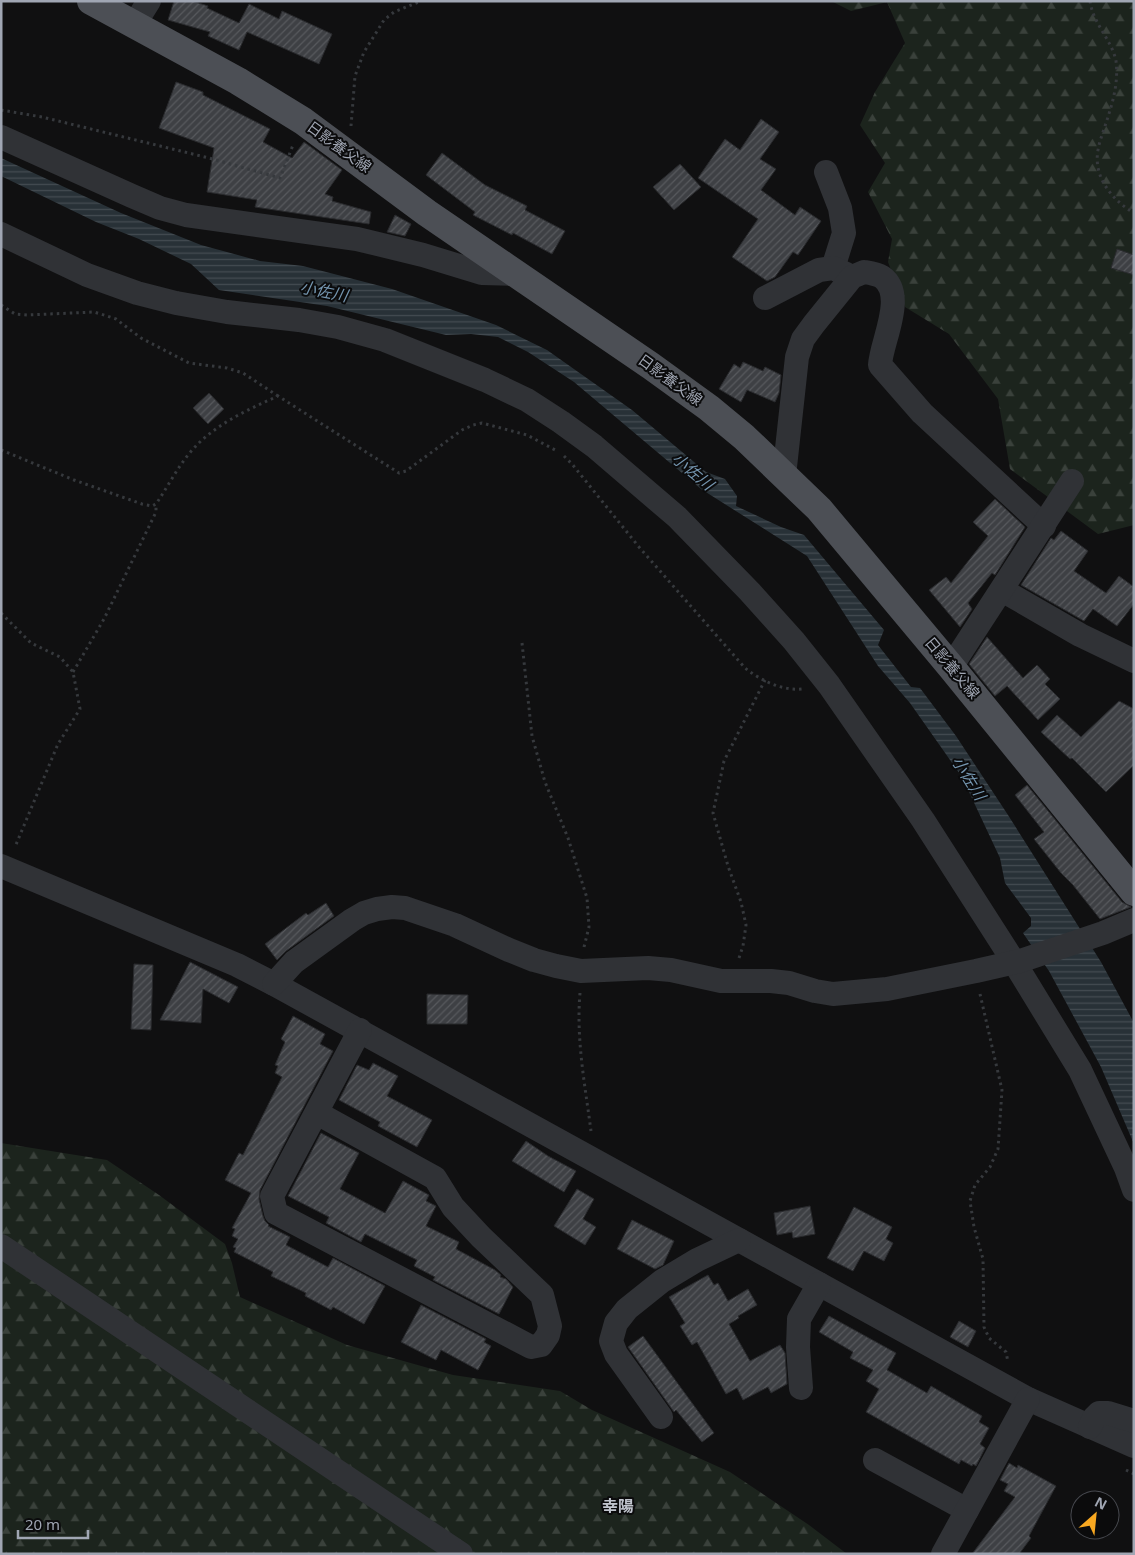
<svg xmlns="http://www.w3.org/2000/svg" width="1135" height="1555" viewBox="0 0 1135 1555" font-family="'Noto Sans','Noto Sans JP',sans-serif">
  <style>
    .forest { fill: url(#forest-firs) }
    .water { fill: url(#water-rules) }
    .building { fill: url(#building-hatch); stroke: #292a2d }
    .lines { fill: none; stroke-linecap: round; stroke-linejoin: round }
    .path { stroke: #36393d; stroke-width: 3; stroke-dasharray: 2.5 4; stroke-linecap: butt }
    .minor { stroke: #303236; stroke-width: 24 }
    .major { stroke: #4c4f55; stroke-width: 28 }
    .labels { text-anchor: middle; stroke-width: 4; stroke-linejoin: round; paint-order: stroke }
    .street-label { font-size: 15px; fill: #a0a6b3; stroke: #0b0b0c }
    .water-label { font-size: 16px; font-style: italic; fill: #7596b0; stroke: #0b0b0c }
    .neighbourhood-label { font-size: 16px; font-weight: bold; fill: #c1c5ce; stroke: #0b0b0c }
  </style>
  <defs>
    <pattern id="forest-firs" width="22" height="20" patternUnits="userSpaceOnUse" patternTransform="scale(1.25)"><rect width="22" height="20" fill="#1c241d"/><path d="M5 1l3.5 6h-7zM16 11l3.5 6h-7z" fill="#3a413b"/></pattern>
    <pattern id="water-rules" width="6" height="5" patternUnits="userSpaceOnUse" patternTransform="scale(1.25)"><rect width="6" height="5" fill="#283137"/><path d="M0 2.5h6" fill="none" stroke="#444c52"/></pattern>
    <pattern id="building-hatch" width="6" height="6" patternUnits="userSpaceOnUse" patternTransform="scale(1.25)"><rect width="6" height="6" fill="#3e4044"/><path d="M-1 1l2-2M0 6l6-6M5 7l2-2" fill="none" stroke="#57595d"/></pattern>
  </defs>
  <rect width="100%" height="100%" fill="#101011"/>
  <!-- forest -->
  <g class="forest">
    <path d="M831,1h303v524l-36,9 -88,-65 -12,-70 -49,-65 -44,-27 -17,-45 4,-23 -24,-47 17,-29 -25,-38 15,-33 30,-49 -18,-41 -36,9z"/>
    <path d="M1,1143l106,17 52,35 66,49 7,19 8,34 107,48 106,30 107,16 32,19 138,62 79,53 38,29h-846z"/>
  </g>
  <!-- water -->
  <path class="water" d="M1,158l120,55 80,32 59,16 43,5 89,23 104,36 51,25 85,60 74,62 19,7 12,17 -1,10 45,21 23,8 80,95 -6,15 33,42 9,1 36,48 52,79 93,147 33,61v121l-33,-77 -52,-96 -26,-38 8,-7v-8l-26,-35 -5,-25 -38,-81 -52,-74 -32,-37 -71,-110 -106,-67 -127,-107 -46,-30 -30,-15 -27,-3 -25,1 -119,-29 -108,-16 -28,-26 -52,-25 -43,-17 -95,-46z"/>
  <!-- building -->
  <g class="building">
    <path d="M174,1h18l16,5 -1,2 32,15 10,-19 30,15 3,-8 50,23 -13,30 -72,-32 -8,18 -31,-14 2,-4 -42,-12z"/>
    <path d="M176,82l27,10v3l67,34 -7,13 29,16 12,-16 38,28 -17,24 8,3 -1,4 39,11 -2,12 -114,-17 2,-7 -50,-8 7,-44 -55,-20z"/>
    <path d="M761,119l18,13 -19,27 16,10 -15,21 34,25 5,-8 21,14 -23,34 -5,-3 -18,25 -8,4 -35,-24 26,-38 -60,-41 27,-39 15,11z"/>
    <path d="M442,153l43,32 42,21 -2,4 40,21 -13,23 -39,-21 -1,2 -39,-20 2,-3 -49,-37z"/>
    <path d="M680,164l21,23 -27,23 -21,-23z"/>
    <path d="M395,215l16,9 -6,12 -18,-4z"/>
    <path d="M1117,249l17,6v20l-23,-7z"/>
    <path d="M743,362l20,9 2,-4 16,8 -2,18 -4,9 -28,-12 -6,12 -22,-13 15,-25 6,4z"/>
    <path d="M209,393l15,16 -16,15 -15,-16z"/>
    <path d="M995,499l30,28 -30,48 -3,-2 -24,30 4,6 -12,18 -31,-37 17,-13 5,6 37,-47 -15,-14z"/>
    <path d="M1061,531l27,20 -14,20 32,22 13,-17 15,11v17l-17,22 -24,-17 -9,12 -63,-36 30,-47 3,2z"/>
    <path d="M987,637l36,41 14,-13 13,14 -5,5 15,15 -22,21 -31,-34 -12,10 -26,-32z"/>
    <path d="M1119,701l15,8v56l-28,27 -34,-34 -2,1 -29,-27 16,-17 24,22z"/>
    <path d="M1027,785l95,117 9,5 -31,12 -27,-34 -12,-12 -27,-34 10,-7 -29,-37z"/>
    <path d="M326,903l8,13 -48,35 -9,9 -12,-16 41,-31 2,2z"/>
    <path d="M190,962l48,25 -9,16 -26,-14 -2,34 -41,-3z"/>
    <path d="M134,964l19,1 -2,65 -20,-1z"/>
    <path d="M427,994l41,1 -1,29h-40z"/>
    <path d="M293,1016l32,18 -5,10 13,7 -73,139 -1,9 4,17 2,5 4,4 -1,1 22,11 -4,8 42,22 5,-9 52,28 -21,38 -31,-17 -2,3 -26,-14 1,-3 -35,-17 2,-4 -39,-20 2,-4 -3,-1 5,-8 -6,-3 3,-7 -3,-1 19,-35 -26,-13 14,-27 4,2 39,-78 -7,-4 3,-7 -3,-1 10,-23 -4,-3z"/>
    <path d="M373,1063l25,13 -11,20 45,24 -15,27 -39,-21 2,-4 -41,-22 18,-35 12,5z"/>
    <path d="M321,1133l38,20 -19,36 45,24 18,-32 26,14 -3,6 10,5 -10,20 33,16 -3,7 39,21 6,5 -1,2 6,2 7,8 -14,27 -66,-34 2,-3 -21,-11 3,-6 -52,-26 -4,8 -35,-19 3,-6 -41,-21z"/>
    <path d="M526,1141l22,15 28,15 -12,21 -52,-31z"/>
    <path d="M577,1189l17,10 -11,20 13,8 -11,18 -31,-19z"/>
    <path d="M810,1206l5,28 -22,4 -1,-6 -15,3 -3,-22z"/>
    <path d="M854,1207l38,20 -6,12 7,4 -9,18 -20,-10 -11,20 -26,-13z"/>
    <path d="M632,1220l42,21 -11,24 -8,4 -38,-20z"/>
    <path d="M708,1275l6,10 4,-2 10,18 20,-12 9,16 -19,11 1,2 -10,6 21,37 30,-16 5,8 2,31 -16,9 -3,-6 -25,13 -6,-12 -11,6 -29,-52 -5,3 -12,-19 5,-3 -16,-26z"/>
    <path d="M421,1305l65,34 -2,3 7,4 -13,24 -37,-20 -5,10 -35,-18z"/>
    <path d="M829,1316l67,37 -9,17 40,23 4,-7 51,30 -3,6 10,6 -9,16 5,4 -9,18 -3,-2 -1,2 -11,-6 -2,4 -93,-52 13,-23 -13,-8 7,-11 -23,-12 3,-6 -34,-20z"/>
    <path d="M959,1321l17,10 -8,16 -18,-10z"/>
    <path d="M643,1336l71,97 -12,9 -26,-32 -2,2 -46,-65z"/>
    <path d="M1009,1463l8,5 1,-3 38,21 -27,50 2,2 -12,16h-47l43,-57 -11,-6 4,-7 -8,-4z"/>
  </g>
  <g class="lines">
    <!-- path -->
    <g class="path">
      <path d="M1090,1c3,23 22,39 26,60 3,25 -5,47 -13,71 -2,6 -4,12 -5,18 -5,27 14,50 36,63"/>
      <path d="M1,110l41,7 167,41 71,20 13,-33"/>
      <path d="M351,126l4,-50 9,-24 20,-32 10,-8 27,-11"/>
      <path d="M1,305l14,9 13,1 66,-3 13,4 9,3 25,19 48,25 38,5 16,5 35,23"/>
      <path d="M1,450l73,30 68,24 10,2 4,-2c11,-16 20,-34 32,-49 23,-29 57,-44 90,-59l121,77 7,-2 56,-41 11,-5 9,-2 45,12 30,16"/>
      <path d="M564,456l8,8 67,83 106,121c15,12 37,23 57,21"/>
      <path d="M1,613l30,30 29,14 13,15 7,37 -22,35 -43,103"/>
      <path d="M522,643l10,93 13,46 23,56 19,60 2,29 -5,20"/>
      <path d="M73,672l31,-53 52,-107v-8"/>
      <path d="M739,958l4,-12 3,-21 -5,-23 -13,-36 -15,-53 11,-52 41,-81"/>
      <path d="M580,993c-4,46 5,92 11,138"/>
      <path d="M980,994l22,96 -4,59 -8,18 -15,18 -5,16 4,26 9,32 1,68 5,11 17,14 2,10"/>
      <path d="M1126,1470l8,4"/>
    </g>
    <!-- minor -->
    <g class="minor">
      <path d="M134,25l15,-24"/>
      <path d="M1,137l131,59 28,12 26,7 171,24 66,16 59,18 34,1"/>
      <path d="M826,172l14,36 4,25 -11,35"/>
      <path d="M1,234l86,41 50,18 39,10 51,9 72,8 39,7 47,13 100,40 42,20 34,22 33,24 83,71 73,75 44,49 35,44 94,135 91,142 66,108 46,98 8,22"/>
      <path d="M765,298l54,-28 14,-2 13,6"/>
      <path d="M784,476l13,-119 6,-18 11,-15 38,-47 12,-5c6,1 13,2 18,5 25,18 -1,65 -2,88l42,48 122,113"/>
      <path d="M1002,590l78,45 54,26"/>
      <path d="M951,667l121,-186"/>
      <path d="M1,866l236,99 37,19 754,415 106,47"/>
      <path d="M274,984l20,-22 58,-42 12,-7 13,-4 15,-2 13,1 50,17 54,25 25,10 22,6 25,5 67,-3 23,2 50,11h50l18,2 26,8 18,3 54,-5 89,-18 44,-10 83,-28 31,-13"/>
      <path d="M317,1113l118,65 18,29 28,30 61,58 8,31 -2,9 -7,10 -10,2 -255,-134 -4,-17 88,-166"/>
      <path d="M1,1246l460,308"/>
      <path d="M801,1388l-3,-41 1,-28 20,-35"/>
      <path d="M661,1417l-45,-63 -5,-13 5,-18 11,-14 35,-28 35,-21 42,-20"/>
      <path d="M1090,1427l4,-9 5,-5h9l26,8"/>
      <path d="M875,1460l92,50"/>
      <path d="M943,1554l85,-155"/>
    </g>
    <!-- major -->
    <path class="major" d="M91,1l147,80 65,40 124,92 224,153 58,42 35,29 75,72 132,158 183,225"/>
  </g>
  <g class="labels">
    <!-- street labels -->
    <g class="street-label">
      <text transform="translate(339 147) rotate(36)" y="5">日影養父線</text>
      <text transform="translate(670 380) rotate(36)" y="5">日影養父線</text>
      <text transform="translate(952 668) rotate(50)" y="5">日影養父線</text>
    </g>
    <!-- water labels -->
    <g class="water-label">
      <text transform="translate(324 291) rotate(11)" y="6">小佐川</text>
      <text transform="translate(693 471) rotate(40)" y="6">小佐川</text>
      <text transform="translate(969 778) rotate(58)" y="6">小佐川</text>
    </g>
    <!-- neighbourhood labels -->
    <g class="neighbourhood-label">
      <text x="618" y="1512">幸陽</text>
    </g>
  </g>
  <!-- border -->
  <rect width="1135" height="1555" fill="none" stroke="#a0a6b3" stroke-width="5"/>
  <!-- north arrow -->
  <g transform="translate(1095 1515) rotate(27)"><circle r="24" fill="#0b0b0c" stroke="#47494f"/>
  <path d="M0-4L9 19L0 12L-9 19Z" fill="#f8a821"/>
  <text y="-8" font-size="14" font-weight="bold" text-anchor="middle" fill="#a0a6b3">N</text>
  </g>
  <!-- scale -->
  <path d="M18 1530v8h70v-8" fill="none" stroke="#a0a6b3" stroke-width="2.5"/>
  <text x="25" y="1530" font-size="15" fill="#a0a6b3" stroke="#0b0b0c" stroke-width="4" paint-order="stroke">20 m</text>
</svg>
